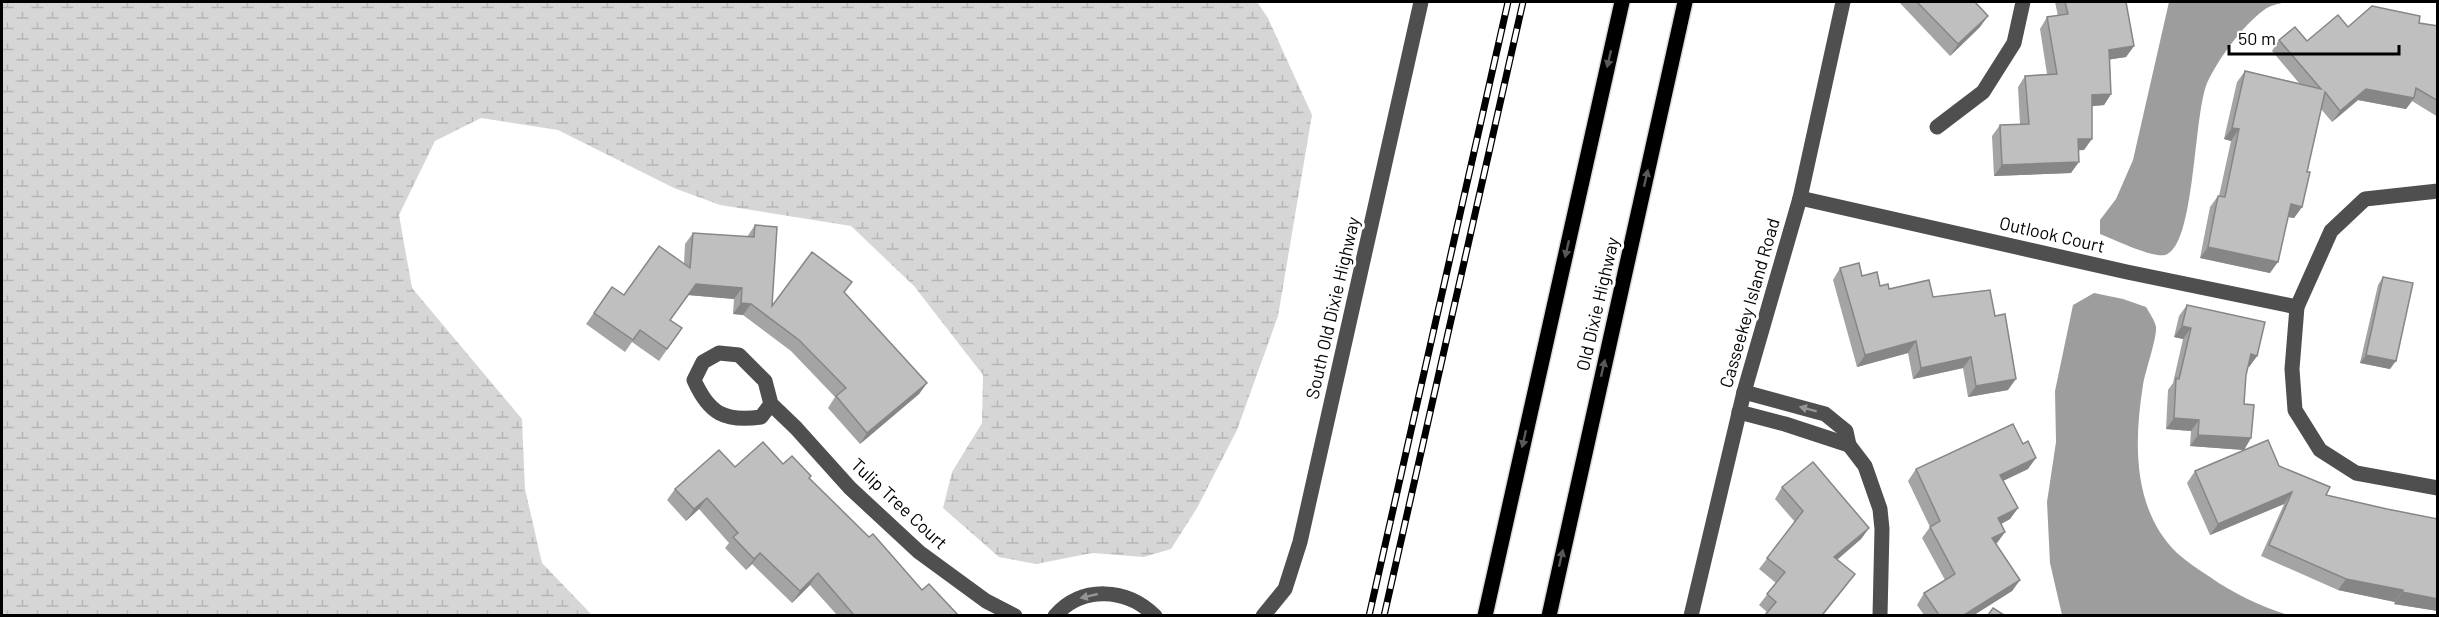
<svg xmlns="http://www.w3.org/2000/svg" width="2439" height="617" viewBox="0 0 2439 617" font-family="Barlow,sans-serif">
  <style>
    .wetland { fill: url(#wetland-marsh) }
    .water { fill: #9d9d9d }
    .lines { fill: none; stroke-linecap: round; stroke-linejoin: round }
    .major-casing { stroke: #dbdbdb; stroke-width: 18 }
    .minor { stroke: #4f4f4f; stroke-width: 15 }
    .major { stroke: #000; stroke-width: 15 }
    .rail-casing { stroke: #000; stroke-width: 7 }
    .rail { stroke: #fff; stroke-width: 4.5; stroke-dasharray: 14; stroke-linecap: butt }
    .wall { fill: #a4a4a4 }
    .shaded-wall { fill: #868686 }
    .building { fill: #bfbfbf; stroke: #868686; stroke-width: 1.5 }
    .oneway { fill: #595959 }
    .oneway2 { fill: #959595 }
    .labels { text-anchor: middle; stroke-width: 6; stroke-linejoin: round; paint-order: stroke }
    .street-label { font-size: 18px; fill: #000; stroke: #fff }
  </style>
  <defs>
    <pattern id="wetland-marsh" width="20" height="14" patternUnits="userSpaceOnUse" patternTransform="scale(1.5)"><rect width="20" height="14" fill="#d6d6d6"/><path d="M1 5h8M5 5V1M11 12h8M15 12V8" fill="none" stroke="#b6b6b6"/></pattern>
  </defs>
  <rect width="100%" height="100%" fill="#fff"/>
  <!-- wetland -->
  <path class="wetland" d="M2,2h1255l11,16 44,97 -34,201 -41,114 -40,78 -26,41 -27,8 -52,-4 -56,11 -37,-7 -56,-49 9,-36 30,-49 1,-48 -69,-89 -63,-60 -131,-21 -46,-17 -116,-58 -77,-12 -46,23 -36,74 13,73 110,131 3,70 17,74 50,52h-590z"/>
  <!-- water -->
  <g class="water">
    <path d="M2169,2h116c-6,2 -15,3 -21,8 -21,15 -45,48 -56,71 -15,30 -12,166 -43,174 -13,3 -52,-16 -65,-21v-14l16,-21 17,-39z"/>
    <path d="M2094,293l29,6 23,8c3,5 9,14 10,20 1,11 -11,45 -13,58 -9,57 -11,124 34,168 10,9 22,17 33,24 24,17 50,29 78,38h-226l-12,-52 -3,-61 9,-60 -1,-51 18,-86z"/>
  </g>
  <g class="lines">
    <defs>
      <g id="major">
        <path d="M1485,616l137,-614"/>
        <path d="M1549,616l136,-614"/>
      </g>
    </defs>
    <!-- major casing -->
    <use href="#major" class="major-casing"/>
    <!-- minor -->
    <g class="minor">
      <path d="M1937,127l46,-35 31,-49 9,-41"/>
      <path d="M2438,191l-73,8 -34,32 -34,76 -5,62 3,41 25,40 36,23 82,15"/>
      <path d="M1800,198l327,74 170,35"/>
      <path d="M1744,392l81,22 21,17 3,14 16,21 15,43 2,20 -2,87"/>
      <path d="M771,404l-10,13c-36,5 -52,-3 -67,-37l9,-18 16,-9 20,2 26,26 6,23 25,24 54,60 69,64 67,49 29,15"/>
      <path d="M1739,412l46,12 64,21"/>
      <path d="M1055,616c27,-31 72,-28 100,0"/>
      <path d="M1263,616l22,-27 15,-47 121,-540"/>
      <path d="M1691,616l53,-224 56,-194 43,-196"/>
    </g>
    <!-- major -->
    <use href="#major" class="major"/>
    <defs>
      <g id="rail">
        <path d="M1369,616l139,-614"/>
        <path d="M1384,616l139,-614"/>
      </g>
    </defs>
    <!-- rail casing -->
    <use href="#rail" class="rail-casing"/>
    <!-- rail -->
    <use href="#rail" class="rail"/>
  </g>
  <!-- wall -->
  <g class="wall">
    <path d="M1899,2h76l5,25 -30,29z"/>
    <path d="M2055,2h71l8,44 -8,11 -16,2 1,35 -7,11 -12,1 -8,44h-6l-7,23 -77,3 -2,-40 8,-11 20,-1 -2,-37 7,-11 22,-2 -7,-45 7,-12 11,-1z"/>
    <path d="M2419,23l19,3v91l-26,-16 -6,8 -48,-9 -26,22 -11,-13 -14,63 -5,35 -8,11 -6,-1 -18,56 -70,-15 10,-51 8,-11h1l12,-55 -7,-2 13,-57 8,-11 54,12 -27,-32 7,-11 28,1 41,-14z"/>
    <path d="M755,225l17,81 80,-24 -8,10 83,91 -8,11 -59,50 -32,-36 7,-11 -44,-46 -48,-36 -10,-1 1,-15 -46,-4 -18,25 12,8 -23,33 -27,-19 -7,10 -39,-28 26,-37 12,8 60,-31 1,-20 8,-11 54,4z"/>
    <path d="M1840,268l22,8 18,10 9,3 44,8 75,93 -40,7 -5,-29 -50,11 -5,-26 -51,14 -24,-87z"/>
    <path d="M2383,277l7,92 -30,-6 18,-78z"/>
    <path d="M2187,305l70,51 -8,11h-1l-2,8 -2,29 7,34 -7,12 -54,-4 1,-15 -25,-2 2,-39 5,-7 10,-44 -9,-2 5,-21z"/>
    <path d="M2279,466l47,29 61,14 51,10v92l-44,-7 1,-2 -57,-12 -77,-34 23,-52 -74,31 -23,-52 8,-12z"/>
    <path d="M735,467l74,11 113,112 36,25h-121l-27,-30 -18,18 -40,-39 -6,6 -21,-22 4,-5 -30,-34 -13,12 -19,-21 8,-11z"/>
    <path d="M1916,469h112l-25,12 15,27 -8,11 -9,5 4,8 -9,12 24,36 -8,11 -38,24h-50l-7,-10 7,-12 21,-13 -23,-42 8,-11 -22,-46z"/>
    <path d="M1782,487l87,41 -8,11 -24,21 10,25 -24,30h-58l2,-3 -8,-7 17,-22 -17,-14 36,-47 -20,-23z"/>
  </g>
  <!-- shaded-wall -->
  <g class="shaded-wall">
    <path d="M1988,16l-8,11 -30,29 8,-12z"/>
    <path d="M2134,46l-8,11 -25,4 8,-11z"/>
    <path d="M2366,89l48,9 -8,11 -48,-9 -26,22 8,-11z"/>
    <path d="M2111,94l-7,11 -20,2 8,-12z"/>
    <path d="M2232,128l7,1 -8,12 -7,-2z"/>
    <path d="M2078,139h14l-8,11 -14,1z"/>
    <path d="M2079,162l-8,11 -77,3 8,-11z"/>
    <path d="M2291,204l11,3 -8,11 -11,-2z"/>
    <path d="M2208,247l70,15 -8,11 -70,-15z"/>
    <path d="M696,284l46,4 -8,11 -46,-4z"/>
    <path d="M741,303l10,1 -8,11 -10,-1z"/>
    <path d="M2182,326l9,2 -8,11 -9,-2z"/>
    <path d="M1916,341l-8,12 -51,14 8,-12z"/>
    <path d="M2251,354l6,2 -8,11 -6,-1z"/>
    <path d="M2366,355l30,6 -6,8 -30,-6z"/>
    <path d="M1971,357l-8,11 -50,11 8,-11z"/>
    <path d="M2016,379l-8,11 -40,7 8,-11z"/>
    <path d="M927,383l-8,11 -59,50 7,-11z"/>
    <path d="M2174,418l25,2 -8,11 -25,-2z"/>
    <path d="M2198,435l53,3 -7,12 -54,-4z"/>
    <path d="M2036,458l-8,11 -36,17 8,-11z"/>
    <path d="M2292,492l-8,12 -74,31 8,-11z"/>
    <path d="M707,498l-8,11 -13,12 8,-12z"/>
    <path d="M2018,508l-8,11 -20,11 8,-12z"/>
    <path d="M1869,528l-8,11 -35,30 8,-12z"/>
    <path d="M2005,532l-8,11 -13,7 8,-12z"/>
    <path d="M760,553l-8,11 -6,6 8,-11z"/>
    <path d="M818,573l-8,12 -18,18 8,-12z"/>
    <path d="M1855,574l-32,41h-1z"/>
    <path d="M2346,579l57,11 -8,12 -57,-12z"/>
    <path d="M2020,580l-8,11 -38,24h-10z"/>
    <path d="M2402,592l36,7v12l-44,-7z"/>
  </g>
  <!-- building -->
  <g class="building">
    <path d="M1917,2h58l13,14 -30,28z"/>
    <path d="M2065,2h61l8,44 -25,4 2,44 -19,1v44h-14l1,23 -77,3 -2,-40 29,-1 -4,-48 32,-2 -10,-57 21,-3z"/>
    <path d="M2372,6l48,10 -1,7 19,3v75l-22,-13 -2,10 -48,-9 -26,22 -15,-19 -18,80h3l-8,35 -11,-3 -13,58 -70,-15 10,-51 7,1 14,-68 -7,-1 13,-57 76,18 -42,-49 16,-13 12,14 31,-26 10,12z"/>
    <path d="M755,225l22,2 -5,79 40,-54 40,30 -8,10 83,91 -60,50 -31,-37 10,-8 -47,-48 -48,-36 -10,-1 1,-15 -46,-4 -26,36 12,8 -15,21 -27,-19 -7,10 -39,-27 18,-26 12,8 35,-49 31,22 3,-35 61,4z"/>
    <path d="M1859,263l3,13 15,-4 3,14 8,-2 1,5 40,-9 4,17 57,-7 5,26 10,-2 11,65 -40,7 -5,-29 -50,11 -5,-27 -51,14 -25,-87z"/>
    <path d="M2383,277l30,6 -17,78 -30,-6z"/>
    <path d="M2187,305l78,17 -8,34 -6,-2 -5,21 -2,29 10,1 -3,33 -53,-3 1,-15 -25,-2 2,-40 3,1 12,-51 -9,-2z"/>
    <path d="M2013,424l10,20 5,-3 8,17 -36,17 18,33 -20,10 7,14 -13,6 28,42 -56,35h-25l-15,-22 31,-19 -25,-47 10,-6 -24,-52z"/>
    <path d="M2268,440l11,26 51,21 -4,8 61,14 51,10v80l-36,-7 1,-2 -57,-11 -77,-34 23,-53 -74,32 -23,-53z"/>
    <path d="M763,442l20,22 9,-8 19,20 -2,2 60,59 4,-3 49,56 7,-6 29,31h-104l-36,-42 -18,18 -40,-38 -6,6 -21,-22 5,-4 -31,-35 -13,11 -19,-20 44,-39 16,17z"/>
    <path d="M1813,462l56,66 -35,29 21,17 -33,41h-57l11,-13 -9,-8 18,-22 -18,-14 36,-47 -21,-24z"/>
    <path d="M1993,608l11,7h-16z"/>
  </g>
  <!-- one-way arrows -->
  <defs><path id="oneway-solid" d="M-6-.8H1V-3.2L6.5 0L1 3.2V.8H-6Z" transform="scale(1.5)"/></defs>
  <g class="oneway">
    <use href="#oneway-solid" transform="translate(1609 59) rotate(103)"/>
    <use href="#oneway-solid" transform="translate(1646 178) rotate(-77)"/>
    <use href="#oneway-solid" transform="translate(1567 249) rotate(103)"/>
    <use href="#oneway-solid" transform="translate(1603 368) rotate(-77)"/>
    <use href="#oneway-solid" transform="translate(1524 439) rotate(103)"/>
    <use href="#oneway-solid" transform="translate(1561 558) rotate(-77)"/>
  </g>
  <g class="oneway2">
    <use href="#oneway-solid" transform="translate(1808 409) rotate(-165)"/>
    <use href="#oneway-solid" transform="translate(1089 596) rotate(167)"/>
  </g>
  <g class="labels">
    <!-- street labels -->
    <g class="street-label">
      <text transform="translate(2052 235) rotate(13)" y="6">Outlook Court</text>
      <text transform="translate(1750 303) rotate(-74)" y="6">Casseekey Island Road</text>
      <text transform="translate(1598 304) rotate(-77)" y="6">Old Dixie Highway</text>
      <text transform="translate(1333 308) rotate(-77)" y="6">South Old Dixie Highway</text>
      <text transform="translate(899 504) rotate(43)" y="6">Tulip Tree Court</text>
    </g>
  </g>
  <!-- border -->
  <rect width="2439" height="617" fill="none" stroke="#000000" stroke-width="6"/>
  <!-- scale -->
  <path d="M2229 45v9h170v-9" fill="none" stroke="#000000" stroke-width="3"/>
  <text x="2238" y="45" font-size="18" fill="#000000" stroke="#ffffff" stroke-width="4.5" paint-order="stroke">50 m</text>
</svg>
